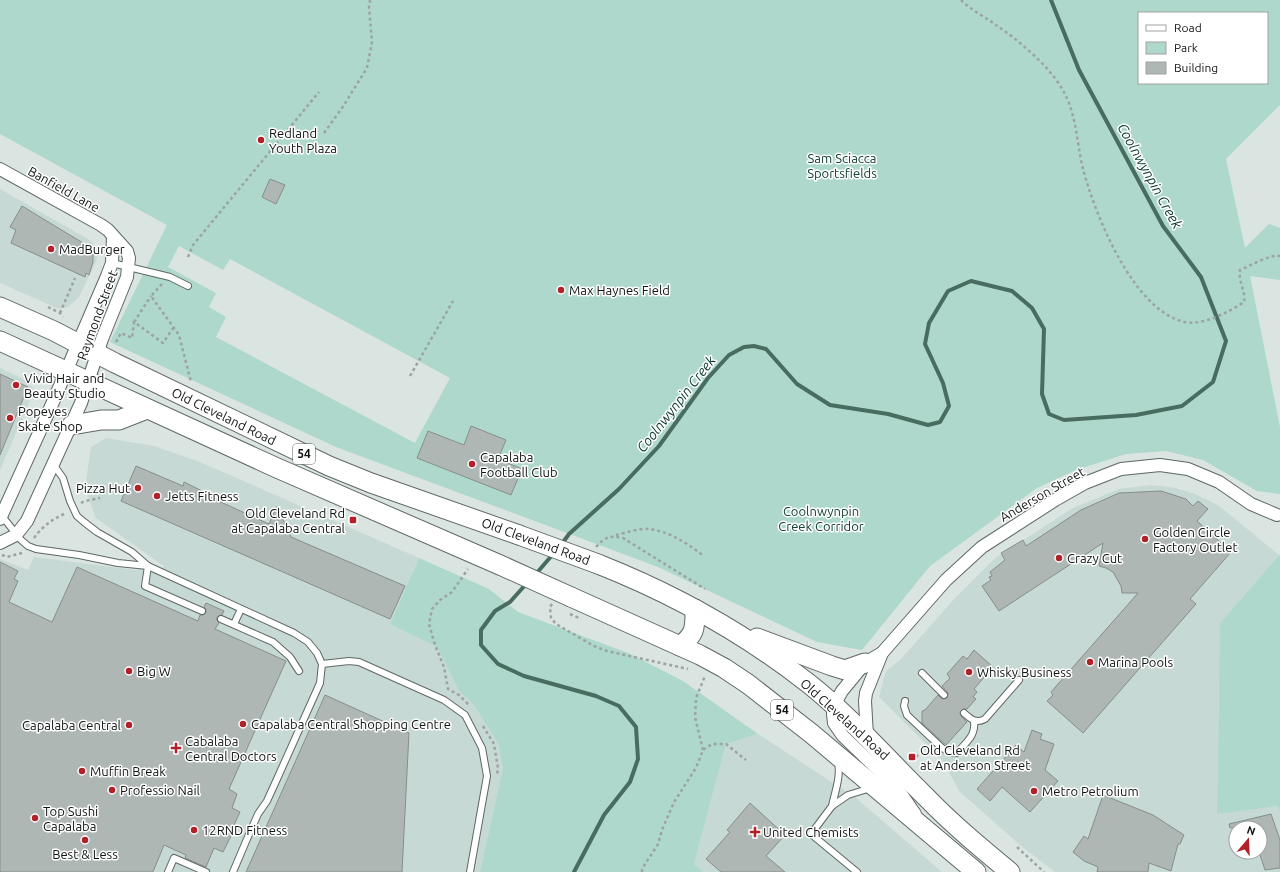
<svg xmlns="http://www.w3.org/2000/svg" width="1280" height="872" viewBox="0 0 1280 872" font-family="Ubuntu,sans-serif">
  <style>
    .built { fill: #c7d9d4; fill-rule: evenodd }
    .green { fill: #aed8cb; fill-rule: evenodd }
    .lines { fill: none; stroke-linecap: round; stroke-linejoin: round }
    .stream { stroke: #496c61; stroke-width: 4 }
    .building { fill: #aeb7b4; stroke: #868e8b }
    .service-casing { stroke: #5f6764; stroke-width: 8 }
    .minor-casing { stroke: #5f6764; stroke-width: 14 }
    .primary-casing { stroke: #5f6764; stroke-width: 21 }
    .path { stroke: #9ca4a1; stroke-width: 2.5; stroke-dasharray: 3 3; stroke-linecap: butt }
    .service { stroke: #fff; stroke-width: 6 }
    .minor { stroke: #fff; stroke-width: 12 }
    .primary { stroke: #fff; stroke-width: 19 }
    .primary-bridge-casing { stroke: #5f6764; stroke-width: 21; stroke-linecap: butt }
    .path-bridge { stroke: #9ca4a1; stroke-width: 2.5; stroke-dasharray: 3 3; stroke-linecap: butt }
    .primary-bridge { stroke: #fff; stroke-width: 19 }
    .poi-dot { fill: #b22129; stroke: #fff; stroke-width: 1.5 }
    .labels { text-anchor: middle; stroke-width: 3; stroke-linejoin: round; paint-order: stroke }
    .shield { fill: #fff; stroke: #585a59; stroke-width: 1 }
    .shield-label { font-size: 12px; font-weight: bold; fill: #101412 }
    .poi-label { font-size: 13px; fill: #101412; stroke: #fff; text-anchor: start }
    .park-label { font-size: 13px; fill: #144035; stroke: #fff }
    .street-label { font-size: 13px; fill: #101412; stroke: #fff }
    .water-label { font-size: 14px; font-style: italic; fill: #09372d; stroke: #fff }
  </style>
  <rect width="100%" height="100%" fill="#dae4e1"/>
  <!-- built -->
  <g class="built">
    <path d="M0,189l86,49 6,4 5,8v9l-18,38 -11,10 -9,2 -59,-26z"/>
    <path d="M0,368l23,11 10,9 -2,10 -31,72z"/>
    <path d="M106,438l48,8 46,16 219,96 -29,66 47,23 22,44 15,14 24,38 5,25 -23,104h-480v-313l28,11 6,-13 101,13 30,-3 -69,-49 -11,-29 6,-42z"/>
    <path d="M1150,485l21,2 22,6 25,12 61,50 -59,68 -3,190 61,-7 2,7v59h-225l-34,-26 -61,-54 -18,-32 -63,-63 5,-19 3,-8 13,-10 57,-64 37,-37 79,-51 46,-19zM1236,828h24v24h-24z"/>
    <path d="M758,734l98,64 86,74h-239l-9,-8 32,-120z"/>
  </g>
  <!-- green -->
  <g class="green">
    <path d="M0,0h1280v105l-54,54 19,89 24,-24 11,4v52l-30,-4 30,151v67l-23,-3 -54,-31 -37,-9 -40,3 -50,16 -39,18 -107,78 -68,84 -45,-8 -159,-75 -322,-120 -226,-105 57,-117 -167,-91zM1139,13h128v70h-128zM179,246l44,24 7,-11 220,119 -35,65 -199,-106 10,-20 -17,-10 7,-14 -48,-26zM471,426l35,14 -8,19 24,10 -11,26 -93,-38 10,-26 36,14z"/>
    <path d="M1280,554v259l-2,-7 -61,8 3,-191z"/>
    <path d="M419,558l70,31 29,23 110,41 55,28 75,53 -32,10 -32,120 9,8h-223l23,-104 -5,-25 -24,-38 -15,-14 -22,-44 -47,-23z"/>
  </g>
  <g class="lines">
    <!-- stream -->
    <g class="stream">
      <path d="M561,545l8,-11 50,-45 40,-43 49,-68 21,-23 15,-8 10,-1 12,3 31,35 33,21 58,9 40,11 12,-3 9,-16 -6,-23 -18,-39 4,-21 19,-32 23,-10 41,10 20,17 12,21 -2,65 7,20 15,6 72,-5 46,-9 31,-24 13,-41 -25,-64 -38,-51 -84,-156 -28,-70"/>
      <path d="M535,575l19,-22"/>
      <path d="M527,583l-17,19 -15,9 -14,19v15l17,19 26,12 72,20 23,10 17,21 2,32 -8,23 -26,33 -30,57"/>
    </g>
  </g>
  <!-- building -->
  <g class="building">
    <path d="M270,179l15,6 -9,19 -14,-7z"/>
    <path d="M22,206l66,40 5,7v9l-4,13 -3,-2 -1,4 -74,-34 5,-13 -6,-3z"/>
    <path d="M0,374l28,13 -28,68z"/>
    <path d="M471,426l35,14 -8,19 24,10 -11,26 -94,-37 11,-27 36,14z"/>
    <path d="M136,466l47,20 1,-4 18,9 -1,2 68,31 8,-18 14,31 114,49 -15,33 -269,-118z"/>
    <path d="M1161,491l25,8 7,7 5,-5 10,8 -11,12 34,31 -41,47 6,5 -113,129 -36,-32 6,-6 -2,-3 87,-99h-16l-1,-7 -8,-14 -7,-4 -7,-2 4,-23 -104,68 -17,-25 9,-6 -2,-3 3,-1 -2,-4 15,-12 -4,-7 22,-13 3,6 55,-36 38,-17z"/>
    <path d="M0,562l18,9 -4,8 4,2 -9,21 43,20 25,-55 121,54 2,-6h3l3,-2v-3l-2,-3 2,-4 18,8 -2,4 -5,2v3l2,3 -4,6 71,32 -57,128 8,5 -5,14 8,4 -6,13 2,1 -13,26 -9,-4 -8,19 -21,-9 1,-3 -22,-10 -11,27h-153z"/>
    <path d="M974,650l19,17 -19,22 3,3 -4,5 3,2 -9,10h-4l-3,3 1,4 6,6 -21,23 -24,-22v-12l3,-1 13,-15 4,4 5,-1 1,-5 -6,-7 8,-8 -3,-4 16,-18 4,3z"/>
    <path d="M325,695l84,38 -7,139h-156z"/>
    <path d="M1032,730l10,4 -2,5 14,5 -9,26 13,11 -28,31 -28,-25 -12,14 -13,-12 39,-44 8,7z"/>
    <path d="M1103,795l50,20 31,20 -4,9h-2l-7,27 -22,-8 -1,9h-51l1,-5 -14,-6 -11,-9 11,-16 4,3z"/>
    <path d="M750,803l35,32 -19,21 19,16h-64l-15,-13 24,-27 -3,-2z"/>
    <path d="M1271,814l9,26v28l-15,2 -5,-15v-27h-30l-1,-4z"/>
  </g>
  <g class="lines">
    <defs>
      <g id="service">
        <path d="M112,263l58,14 18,9"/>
        <path d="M53,464l10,14 7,23 7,15 7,6 13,10 35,20 16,14"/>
        <path d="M2,516l19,24 7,6 8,3 43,6 39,8 30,3 146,67 14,9 9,11 5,11 -2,19 -43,96 -10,22 -9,13 -11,25 -14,33"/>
        <path d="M148,566l-3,20 57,25"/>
        <path d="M221,619l52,23 17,15 9,14"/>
        <path d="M234,624l7,-15"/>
        <path d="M322,664l27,-3 10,1 85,38 21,15 17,33 5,28 -17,96"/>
        <path d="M922,673l22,22"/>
        <path d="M905,701l-1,5 3,9 35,33 7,4 8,1c9,-11 19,-17 17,-32"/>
        <path d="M964,713c7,6 12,11 21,6l34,-39"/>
        <path d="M832,806c3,-14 9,-30 6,-44"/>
        <path d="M168,872l6,-14 32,14"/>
        <path d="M857,872l-46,-38 21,-28 16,-11 23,-7"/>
      </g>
      <g id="minor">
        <path d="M0,169l101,56 7,5 19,21 2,7 -2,19 -25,62 -21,64 -54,118 -11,14 -16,8"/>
        <path d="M0,519l53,-117 54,-126 5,-13 1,-27"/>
        <path d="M867,736l-2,-35 1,-8 16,-40"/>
        <path d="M915,814l-18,-26 -54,-52 -9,-13 -1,-9 1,-9 8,-14 23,-28 17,-10 64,-73 36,-33 73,-47 30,-17 36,-14 39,-4 28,4 31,13 32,22 26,11"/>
      </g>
      <g id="primary">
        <path d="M0,307l54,24 61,32 214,103 42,17 148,52"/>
        <path d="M0,341l277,127 223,97"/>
        <path d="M72,425l29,-5h18l28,-11"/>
        <path d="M598,564c76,30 146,69 210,119 43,34 79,76 118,114 26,27 55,51 84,75"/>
        <path d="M571,597l129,58 24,13 24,16 64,50 164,138"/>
        <path d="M757,638l75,28 13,4 20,-7"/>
        <path d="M680,646c16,-12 15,-19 15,-37"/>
      </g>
    </defs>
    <!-- service casing -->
    <use href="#service" class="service-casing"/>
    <!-- minor casing -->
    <use href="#minor" class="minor-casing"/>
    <!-- primary casing -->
    <use href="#primary" class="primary-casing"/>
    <!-- path -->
    <g class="path">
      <path d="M961,0c10,10 24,17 35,25 22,15 51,39 65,62 16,26 15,53 22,82 12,45 50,142 102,153 17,4 44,-10 59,-20 2,-11 -6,-20 -4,-32 10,-4 30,-16 40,-14"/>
      <path d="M324,133l18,-25 25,-40 5,-26 -3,-35 1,-7"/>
      <path d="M188,257l5,-12 126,-153"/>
      <path d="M162,284l-11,12 28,39 12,47"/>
      <path d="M48,307l12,6 3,4"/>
      <path d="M60,313l15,-35"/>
      <path d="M134,322l17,-26"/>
      <path d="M116,342l5,-9 11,5 2,-16 29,21 11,-16"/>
      <path d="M410,376l43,-75"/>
      <path d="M81,503l4,-2 15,-3"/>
      <path d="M616,535c9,-2 24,-7 33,-6 20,2 39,15 55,27"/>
      <path d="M34,538c8,-11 17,-18 30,-24"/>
      <path d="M596,547c9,-10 14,-12 27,-9l82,51"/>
      <path d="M2,555l5,2 15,-4"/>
      <path d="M552,604l-2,3 1,11 5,6 38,22 13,5 81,18"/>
      <path d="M468,704l-9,-9 -11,-6 -4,-22 -9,-22 -6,-21 3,-15 8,-9 12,-8 16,-23"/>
      <path d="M483,726l11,18 4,24 -1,7"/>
      <path d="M703,750l-8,-33 1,-19 9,-22"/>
      <path d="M916,757l9,-9"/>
      <path d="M233,832l7,3"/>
      <path d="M1017,847l27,25"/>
      <path d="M642,872v-3l16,-25 4,-14 12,-28 22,-34 7,-18 9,-6h14l20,16"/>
    </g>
    <!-- service -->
    <use href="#service" class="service"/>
    <!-- minor -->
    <use href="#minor" class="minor"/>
    <!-- primary -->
    <use href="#primary" class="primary"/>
    <defs>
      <g id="primary-bridge">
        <path d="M519,535l79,29"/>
        <path d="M500,565l71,32"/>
      </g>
    </defs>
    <!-- primary-bridge casing -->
    <use href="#primary-bridge" class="primary-bridge-casing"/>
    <!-- path-bridge -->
    <path class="path-bridge" d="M570,614l11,5"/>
    <!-- primary-bridge -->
    <use href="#primary-bridge" class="primary-bridge"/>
  </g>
  <!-- markers -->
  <g class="poi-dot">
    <circle cx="261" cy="140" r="4"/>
    <circle cx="51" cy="249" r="4"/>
    <circle cx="561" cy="290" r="4"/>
    <circle cx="16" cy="385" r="4"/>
    <circle cx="10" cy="418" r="4"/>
    <circle cx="472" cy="464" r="4"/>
    <circle cx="138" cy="488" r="4"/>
    <circle cx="157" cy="496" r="4"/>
    <rect x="349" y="516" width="8" height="8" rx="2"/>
    <circle cx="1145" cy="539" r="4"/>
    <circle cx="1059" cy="558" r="4"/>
    <circle cx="1090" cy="662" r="4"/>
    <circle cx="129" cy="671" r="4"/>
    <circle cx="969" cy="672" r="4"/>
    <circle cx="243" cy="724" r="4"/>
    <circle cx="129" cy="725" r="4"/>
    <path d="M174 742h4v4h4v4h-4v4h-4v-4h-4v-4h4z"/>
    <rect x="908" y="753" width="8" height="8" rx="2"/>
    <circle cx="82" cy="771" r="4"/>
    <circle cx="112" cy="790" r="4"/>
    <circle cx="1034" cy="791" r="4"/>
    <circle cx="35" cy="818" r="4"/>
    <circle cx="194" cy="830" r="4"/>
    <path d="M753 826h4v4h4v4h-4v4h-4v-4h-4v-4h4z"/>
    <circle cx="85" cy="840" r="4"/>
  </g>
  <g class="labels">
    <!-- shield labels -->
    <g class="shield">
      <rect x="293" y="444" width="22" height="20" rx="3"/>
      <rect x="771" y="700" width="22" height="20" rx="3"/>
    </g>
    <g class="shield-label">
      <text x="304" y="458">54</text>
      <text x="782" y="714">54</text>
    </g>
    <!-- poi labels -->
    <g class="poi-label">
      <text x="269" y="138">Redland<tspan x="269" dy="15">Youth Plaza</tspan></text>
      <text x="59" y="254">MadBurger</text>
      <text x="569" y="295">Max Haynes Field</text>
      <text x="24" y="383">Vivid Hair and<tspan x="24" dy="15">Beauty Studio</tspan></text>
      <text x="18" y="416">Popeyes<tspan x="18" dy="15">Skate Shop</tspan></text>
      <text x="480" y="462">Capalaba<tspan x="480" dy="15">Football Club</tspan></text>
      <text x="130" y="493" text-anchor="end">Pizza Hut</text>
      <text x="165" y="501">Jetts Fitness</text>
      <text x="345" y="518" text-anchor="end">Old Cleveland Rd<tspan x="345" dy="15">at Capalaba Central</tspan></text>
      <text x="1153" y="537">Golden Circle<tspan x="1153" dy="15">Factory Outlet</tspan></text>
      <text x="1067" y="563">Crazy Cut</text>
      <text x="1098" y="667">Marina Pools</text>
      <text x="137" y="676">Big W</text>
      <text x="977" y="677">Whisky Business</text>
      <text x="251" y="729">Capalaba Central Shopping Centre</text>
      <text x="121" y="730" text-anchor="end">Capalaba Central</text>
      <text x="185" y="746">Cabalaba<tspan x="185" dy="15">Central Doctors</tspan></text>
      <text x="920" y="755">Old Cleveland Rd<tspan x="920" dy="15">at Anderson Street</tspan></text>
      <text x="90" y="776">Muffin Break</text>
      <text x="120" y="795">Professio Nail</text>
      <text x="1042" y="796">Metro Petrolium</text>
      <text x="43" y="816">Top Sushi<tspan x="43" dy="15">Capalaba</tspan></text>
      <text x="202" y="835">12RND Fitness</text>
      <text x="763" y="837">United Chemists</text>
      <text x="85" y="859" text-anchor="middle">Best &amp; Less</text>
    </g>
    <!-- park labels -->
    <g class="park-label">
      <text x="842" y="163">Sam Sciacca<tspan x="842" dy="15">Sportsfields</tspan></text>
      <text x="821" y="516">Coolnwynpin<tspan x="821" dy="15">Creek Corridor</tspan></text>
    </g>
    <!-- street labels -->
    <g class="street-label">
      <text transform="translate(64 189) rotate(29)" y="5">Banfield Lane</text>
      <text transform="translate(97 315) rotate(-70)" y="5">Raymond Street</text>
      <text transform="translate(224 416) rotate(26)" y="5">Old Cleveland Road</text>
      <text transform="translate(1042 494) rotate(-30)" y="5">Anderson Street</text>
      <text transform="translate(536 541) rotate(20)" y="5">Old Cleveland Road</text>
      <text transform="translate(845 719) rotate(42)" y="5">Old Cleveland Road</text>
    </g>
    <!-- water labels -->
    <g class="water-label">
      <text transform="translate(1150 176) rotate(61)" y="5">Coolnwynpin Creek</text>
      <text transform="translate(676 404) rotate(-52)" y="5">Coolnwynpin Creek</text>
    </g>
  </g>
  <!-- legend -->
  <rect x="1138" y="12" width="130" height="72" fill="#ffffff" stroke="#9fa1a0"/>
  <rect x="1146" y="25" width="20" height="6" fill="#ffffff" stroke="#9fa1a0"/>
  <text x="1174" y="32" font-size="12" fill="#101412">Road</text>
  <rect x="1146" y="42" width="20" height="12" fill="#aed8cb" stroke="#9fa1a0"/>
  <text x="1174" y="52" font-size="12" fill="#101412">Park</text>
  <rect x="1146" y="62" width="20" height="12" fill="#aeb7b4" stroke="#9fa1a0"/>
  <text x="1174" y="72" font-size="12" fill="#101412">Building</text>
  <!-- north arrow -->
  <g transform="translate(1248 840) rotate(19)"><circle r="19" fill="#ffffff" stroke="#9fa1a0"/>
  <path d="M0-3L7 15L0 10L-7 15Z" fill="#b22129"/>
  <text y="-6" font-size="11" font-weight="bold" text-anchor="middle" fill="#101412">N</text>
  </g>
</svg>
